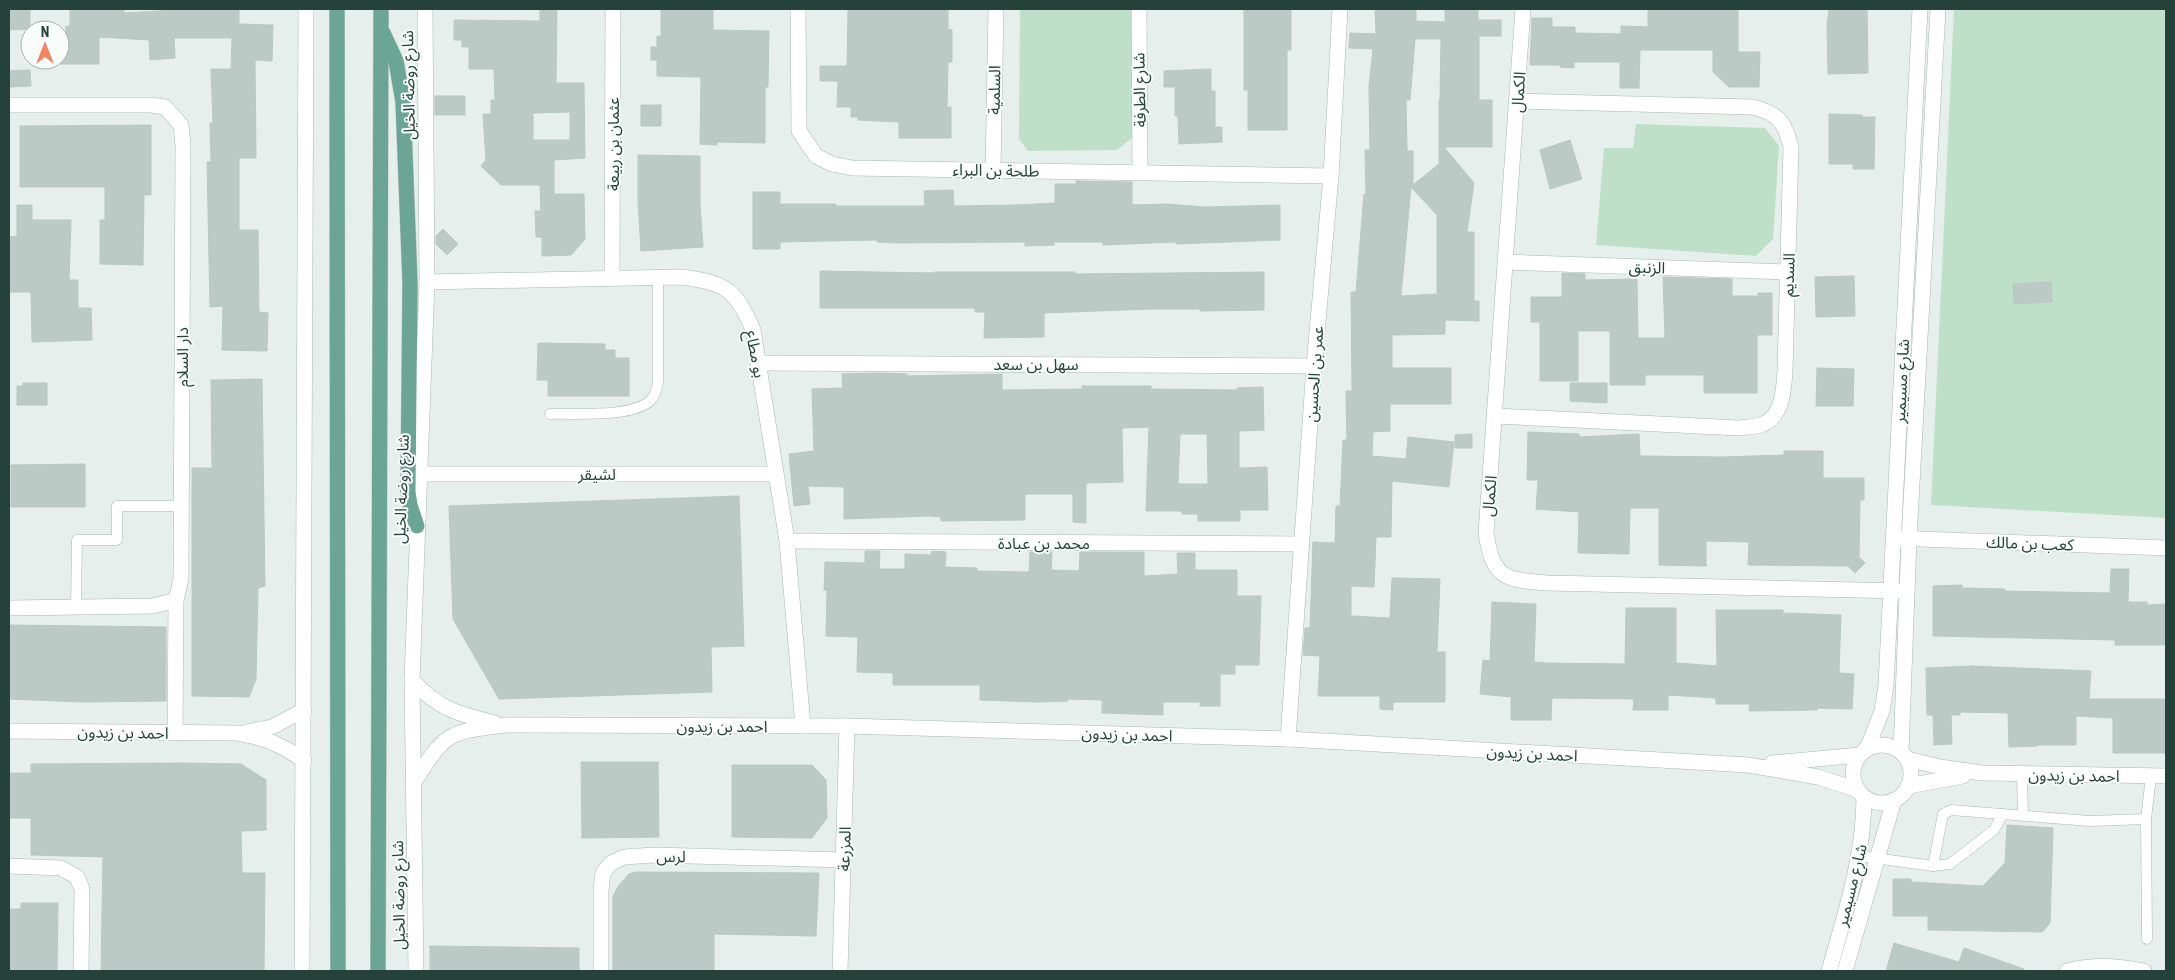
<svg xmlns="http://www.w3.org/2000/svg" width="2175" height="980" viewBox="0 0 2175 980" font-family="'Roboto Condensed','Noto Sans Arabic',sans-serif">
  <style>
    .green { fill: #bfe0c8 }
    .building { fill: #bbcac4; stroke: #b8c9c2; fill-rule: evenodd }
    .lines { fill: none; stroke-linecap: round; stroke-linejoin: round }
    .service-casing { stroke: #a8b8b2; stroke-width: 11 }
    .minor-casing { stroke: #a8b8b2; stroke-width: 16 }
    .tertiary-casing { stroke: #a8b8b2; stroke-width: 16 }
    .primary-casing { stroke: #c2cac8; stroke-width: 16 }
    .service { stroke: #fff; stroke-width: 10 }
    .minor { stroke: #fff; stroke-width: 15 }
    .tertiary { stroke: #fff; stroke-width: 15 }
    .primary { stroke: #6aa596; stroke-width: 15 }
    .labels { text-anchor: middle; stroke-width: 4; stroke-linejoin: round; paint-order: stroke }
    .street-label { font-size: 16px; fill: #24423a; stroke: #f7fbf9 }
  </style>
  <rect width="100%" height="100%" fill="#e6efeb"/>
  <!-- green -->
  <g class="green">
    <path d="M1020,9h112v129l-15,12 -89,1 -9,-12z"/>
    <path d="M1954,9h212v509l-235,-13z"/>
    <path d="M1636,124l129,4 14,18 -6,93 -17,17 -160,-11 8,-97h29z"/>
  </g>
  <!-- building -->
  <g class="building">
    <path d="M9,9h21v20l-21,1z"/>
    <path d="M70,9h54v4l69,-4h46v15l34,1 -1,36 -17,-1 1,98h-17v72h19l1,82 9,1 -1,38 -45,-1 1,-44 -13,1 -3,-145h4l-1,-39h3l-2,-54h20l1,-31h-58l1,20 -25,2 -1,-20 -50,-3v27h-39v-21h6v-17h4z"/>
    <path d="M540,9h17l-1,74h28l1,75 -31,2v34h30l1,45 -14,16 -29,1v-19h-6l-1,-26h6l-1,-26h-39l-20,-19 5,-6 -3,-46h8v-14h4l-1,-31h-25v-22h-7v-7h-8v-20l86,1zM570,112v28h-37v-27z"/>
    <path d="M661,9h52v21l56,1 -1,56h-3v56l-48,-1v3l-17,-1 1,-67 -44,-1v-16h-6v-13h6v-11h4z"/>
    <path d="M848,9h100v20l4,1v32h-4l-1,45h4v31h-52v-16l-41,-2v-3h-7v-10h-14l1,-26h-18v-15h27z"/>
    <path d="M1244,9h47v41h-4v80h-39v-40h-4z"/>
    <path d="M1375,9h41v12l29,1v-13h33v11h23v16h-22v64h13v47h-48l30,36 -7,49h7v69h5v20l-34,-1v14l-53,1v33h59v36h-61v27l-17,1 -1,24 34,3 2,-22 46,5 -5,45 -57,-6 -1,56h-15l-2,50 -23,-1v30l39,2 2,-40 48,1 -3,73h8v50h-52v8l-13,-1v-13h-62l2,-40 -17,-1 2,-27h5l3,-86 22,1 1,-37h4l3,-66h4l-1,-49h6l-1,-99h5l8,-98h2l-1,-44h5l-1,-63 4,-38 -24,-1 1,-15 26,1zM1415,39h26l-1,61h-1v64l-26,21v-34h-6l-1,-51h4zM1411,187l26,28v79l-36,2z"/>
    <path d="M1648,9h90v43h22l-1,35h-30l-16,-15v-22h-73l-1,38h-19v-26h-46v6l-14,-1v-2h-30l2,-47h20v9h23v6l46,1v-8l27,1z"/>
    <path d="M1829,9h38l1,64 -40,1 -1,-49z"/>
    <path d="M1211,69v22h4v36h7v15l-43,2 -1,-28h-3v-29h-11v-16z"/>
    <path d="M30,70l1,16 -22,1v-16z"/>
    <rect x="435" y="96" width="30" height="19"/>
    <rect x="641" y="105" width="20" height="21"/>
    <path d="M1829,114l33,1v2h13l-1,52h-21v-5h-24z"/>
    <path d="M151,125v70h-7l-1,70 -43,-1v-44h5v-33h-85v-61z"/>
    <path d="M1570,140l12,39 -32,10 -10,-39z"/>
    <path d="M638,155l62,1v48l3,43 -62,4 -3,-51z"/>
    <path d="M1076,181l56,1v23l35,-1 38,3 75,-2v35l-104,4v-2l-73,3v-3h-49v3l-29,1v-4l-127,1 -21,-1v-2l-97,2v7h-27v-57h27v12h56v2h89l-1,-15 29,-1 1,16 62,-1 39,-2v-19h21z"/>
    <path d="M17,205h15v15h39l-2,60h9v28h13l1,32 -60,2 -1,-50h-22v-55l8,-1z"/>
    <path d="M443,229l15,15 -11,11 -11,-11v-8z"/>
    <path d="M820,271l114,2v-1h141v2l189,-2v38l-64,1v-2h-50l-106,4v24l-60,1 1,-26h-10v-4h-155z"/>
    <path d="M1562,273l23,1v6l52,-1 1,59h27l-2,-61 69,2v17h26v-3h14v42h-15v58h-53v-18h-59v10h-35v-54h-32v50h-38v-59h-9v-25h31z"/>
    <path d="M1854,276l1,40 -39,1 -1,-40z"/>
    <path d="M2051,282l1,20 -38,2 -1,-20z"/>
    <path d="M538,343l67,1v6h10v8h14v38h-81v-16h-11z"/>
    <path d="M1817,368l37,1 -1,37h-37z"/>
    <path d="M879,373l28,1v2l95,-2v16l80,-1v-3h69v3l86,1v-2l26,-1 1,43 -25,1v37l28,-1 1,43h-28v11h-42v-7h-16v-3h-36l3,-84 -27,1 1,54 -37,1v40l-13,-1v-28h-48v26l-84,1v-4l-12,-1 -85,3v-32l-36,-1 2,18 -16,2 -5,-52 25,-3 -2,-62 31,-1 -1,-14zM1180,434h27l1,50h-30z"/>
    <path d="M262,379l3,207 -7,2 -2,91 -7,18 -57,-1v-228h20l-1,-88z"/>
    <path d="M23,383h24v22h-30v-19h6z"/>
    <path d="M1570,383h37v20l-37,-2z"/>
    <path d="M1528,432l51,2v3l60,-3 1,22 82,1 62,-2v-4h39v27h41v22h-4l-1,57 6,6 -10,10 -7,-7 -100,-1 1,-23 -43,-1v25l-47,-1v-57h-29l-1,46 -51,-1 1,-41 -43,-3 2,-29h-11z"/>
    <path d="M1472,434v14h-17v-13z"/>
    <path d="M85,464v43h-74v-42z"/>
    <path d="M739,496l5,150 -33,1 1,45 -213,7 -46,-80 -4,-113z"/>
    <path d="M865,551h15l-1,18h26v-15l26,1 1,-4 14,1 -1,15 32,1v3l52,1 1,-20h22l-1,18 28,1 1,-19h64v24l34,-2 -1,-21h18v17h42v26h24l-2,69h-24v9h-15v32h-20v-4h-37v13l-61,-2v-13l-34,-1v2l-30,1 -58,-2v-15h-87v-12l-36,-1 1,-35 -32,-1 1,-46h-3l1,-28 40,1z"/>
    <path d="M2111,569h18l-1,33h19v3l19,-1v41h-51v-5l-182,-4v-50l29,-1v3l43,1 -1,2 106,2z"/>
    <path d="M1492,602l44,2 -2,58 13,1 78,1 1,-56h50v55l41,3 -1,-56h67v3l58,2 -2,58 15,1 -2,35 -35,-1v2l-68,1 1,-7h-34v-6l-48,-3v15h-35l1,-11 -82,-1 -1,22h-40v-23l-31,-3 3,-34 7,1z"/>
    <path d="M9,625l157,2v74l-83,1 -74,-3z"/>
    <path d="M1972,666l119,5 -2,28h77v54h-53v-35l-37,-2v29h-39v1l-28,1 -1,-34 -48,-1v3h-9l1,29 -18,1 -1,-30h-6l-1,-47z"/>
    <path d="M581,762h77l1,75 -77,1z"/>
    <path d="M180,763l61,1 25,16v50l-25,1 1,42h23l-1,98h-163l2,-114 -72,-2v-37h-22v-45h22v-9z"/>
    <path d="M732,765h80l14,15 1,38 -15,20 -80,-1z"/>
    <path d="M2007,825l46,3 -3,95 -8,9 -114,-2v-14h-35v-37h18v3l72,4 22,-23z"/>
    <path d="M636,872l183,1 -3,63 -102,-2v37h-101v-75l6,-11 10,-11z"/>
    <path d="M21,903h37l-1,68h-48v-62h12z"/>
    <path d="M1894,943l65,19 5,-14 60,21v2h-138z"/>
    <path d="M430,946l149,2v23h-149z"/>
  </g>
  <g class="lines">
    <defs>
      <g id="service">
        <path d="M550,414c24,-1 83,4 101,-14 5,-5 6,-12 7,-18v-104"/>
        <path d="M76,608l1,-68h40v-34h64"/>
        <path d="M2022,774l1,42"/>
        <path d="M1860,856l73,10 17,-2 44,-34 9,-16"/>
        <path d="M1933,866l10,-52 8,-4 139,11 56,-2"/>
        <path d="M2147,939l-1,-120 5,-43"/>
      </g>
      <g id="minor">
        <path d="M798,9l1,122 17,25 16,8 20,4 479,8"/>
        <path d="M1139,9l1,163"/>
        <path d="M1523,9l-37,524c7,46 19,47 62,50l356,8"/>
        <path d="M9,105h142l14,2 16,18 2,20 -2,434 -5,21 -23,6 -144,2"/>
        <path d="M993,170l3,-161"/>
        <path d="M1506,262l282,10"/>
        <path d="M612,278l1,-269"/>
        <path d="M427,282l255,-5c43,6 54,12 71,53l34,211 16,185"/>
        <path d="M758,363l556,3"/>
        <path d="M1496,416l243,12c7,-1 17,-1 24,-4 20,-8 21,-36 22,-54l6,-223c-7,-26 -12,-33 -38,-40l-236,-6"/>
        <path d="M419,474h356"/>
        <path d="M1893,538l273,10"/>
        <path d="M787,541l515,3"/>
        <path d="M9,731l228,2c26,4 46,12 67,28"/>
        <path d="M246,732l26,-5 32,-17"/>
        <path d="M175,733l1,-133"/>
        <path d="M1288,739l26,-373 17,-190 9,-167"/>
        <path d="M1907,759l33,8 42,6 184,3"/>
        <path d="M1908,786l55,-10"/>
        <path d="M9,866l52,2 16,9 5,12 -1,82"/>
        <path d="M302,971l4,-962"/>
        <path d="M601,971v-81l2,-17 8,-10 13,-6 31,-2 189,5"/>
        <path d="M840,971l7,-245"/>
        <path d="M2067,971c25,-7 53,-5 77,0"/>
      </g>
      <g id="tertiary">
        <path d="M412,680c26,29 46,34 83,43"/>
        <circle cx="1882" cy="774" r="29"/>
        <path d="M1867,749l15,-38 4,-26 34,-676"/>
        <path d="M1901,752l8,-213 29,-530"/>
        <path d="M1772,763l88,-8"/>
        <path d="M413,784c32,-51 33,-52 93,-59l341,1 441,13 460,26 70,12 40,13"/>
        <path d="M416,971l-4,-291 15,-398 -2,-273"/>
        <path d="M1829,971c16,-57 35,-114 35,-174"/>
        <path d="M1845,971l49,-171"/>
      </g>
      <g id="primary">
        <path d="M337,9l1,962"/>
        <path d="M383,33l13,28 7,41 7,181 -2,209 2,13 7,21"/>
        <path d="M378,971l3,-962"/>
      </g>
    </defs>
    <!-- service casing -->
    <use href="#service" class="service-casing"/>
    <!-- minor casing -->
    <use href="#minor" class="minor-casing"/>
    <!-- tertiary casing -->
    <use href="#tertiary" class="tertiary-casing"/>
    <!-- primary casing -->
    <use href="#primary" class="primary-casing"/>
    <!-- service -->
    <use href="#service" class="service"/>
    <!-- minor -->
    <use href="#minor" class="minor"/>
    <!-- tertiary -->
    <use href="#tertiary" class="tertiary"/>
    <!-- primary -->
    <use href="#primary" class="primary"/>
  </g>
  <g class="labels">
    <!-- street labels -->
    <g class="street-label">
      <text transform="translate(408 85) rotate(-91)" y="6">شارع روضة الخيل</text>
      <text transform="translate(994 90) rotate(-89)" y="6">السلمية</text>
      <text transform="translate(1139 90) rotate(-91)" y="6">شارع الطرفة</text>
      <text transform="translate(1518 92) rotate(-86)" y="6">الكمال</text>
      <text transform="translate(613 144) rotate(-90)" y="6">عثمان بن ربيعة</text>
      <text transform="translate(996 170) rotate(1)" y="6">طلحة بن البراء</text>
      <text transform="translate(1647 267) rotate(2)" y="6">الزنبق</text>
      <text transform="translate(1788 275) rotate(-88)" y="6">السديم</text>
      <text transform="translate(756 354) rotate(79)" y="6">بو مطاع</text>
      <text transform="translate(182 357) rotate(-90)" y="6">دار السلام</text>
      <text x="1036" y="370">سهل بن سعد</text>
      <text transform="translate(1314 374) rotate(-86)" y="6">عمر بن الحسين</text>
      <text transform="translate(1901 381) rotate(-87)" y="6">شارع مسيمير</text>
      <text x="597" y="480">لشيقر</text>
      <text transform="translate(401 489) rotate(-88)" y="6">شارع روضة الخيل</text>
      <text transform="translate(1489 496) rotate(-85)" y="6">الكمال</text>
      <text x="1044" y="549">محمد بن عبادة</text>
      <text transform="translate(2030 543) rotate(2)" y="6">كعب بن مالك</text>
      <text x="722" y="732">احمد بن زيدون</text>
      <text transform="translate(123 732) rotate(1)" y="6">احمد بن زيدون</text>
      <text transform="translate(1127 734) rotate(2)" y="6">احمد بن زيدون</text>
      <text transform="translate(1532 753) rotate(3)" y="6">احمد بن زيدون</text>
      <text transform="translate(2074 775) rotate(1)" y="6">احمد بن زيدون</text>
      <text transform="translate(844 849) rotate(-88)" y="6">المزرعة</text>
      <text transform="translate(671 856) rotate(1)" y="6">لرس</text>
      <text transform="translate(1851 885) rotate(-76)" y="6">شارع مسيمير</text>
      <text transform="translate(398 895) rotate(-91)" y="6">شارع روضة الخيل</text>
    </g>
  </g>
  <!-- border -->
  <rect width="2175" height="980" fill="none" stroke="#24423a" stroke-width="20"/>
  <!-- north arrow -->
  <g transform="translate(45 45)"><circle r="24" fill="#f7fbf9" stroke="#a3b1ad"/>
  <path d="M0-4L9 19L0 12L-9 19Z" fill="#f4845f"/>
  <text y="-8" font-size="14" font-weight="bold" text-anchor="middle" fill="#24423a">N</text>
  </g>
</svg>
